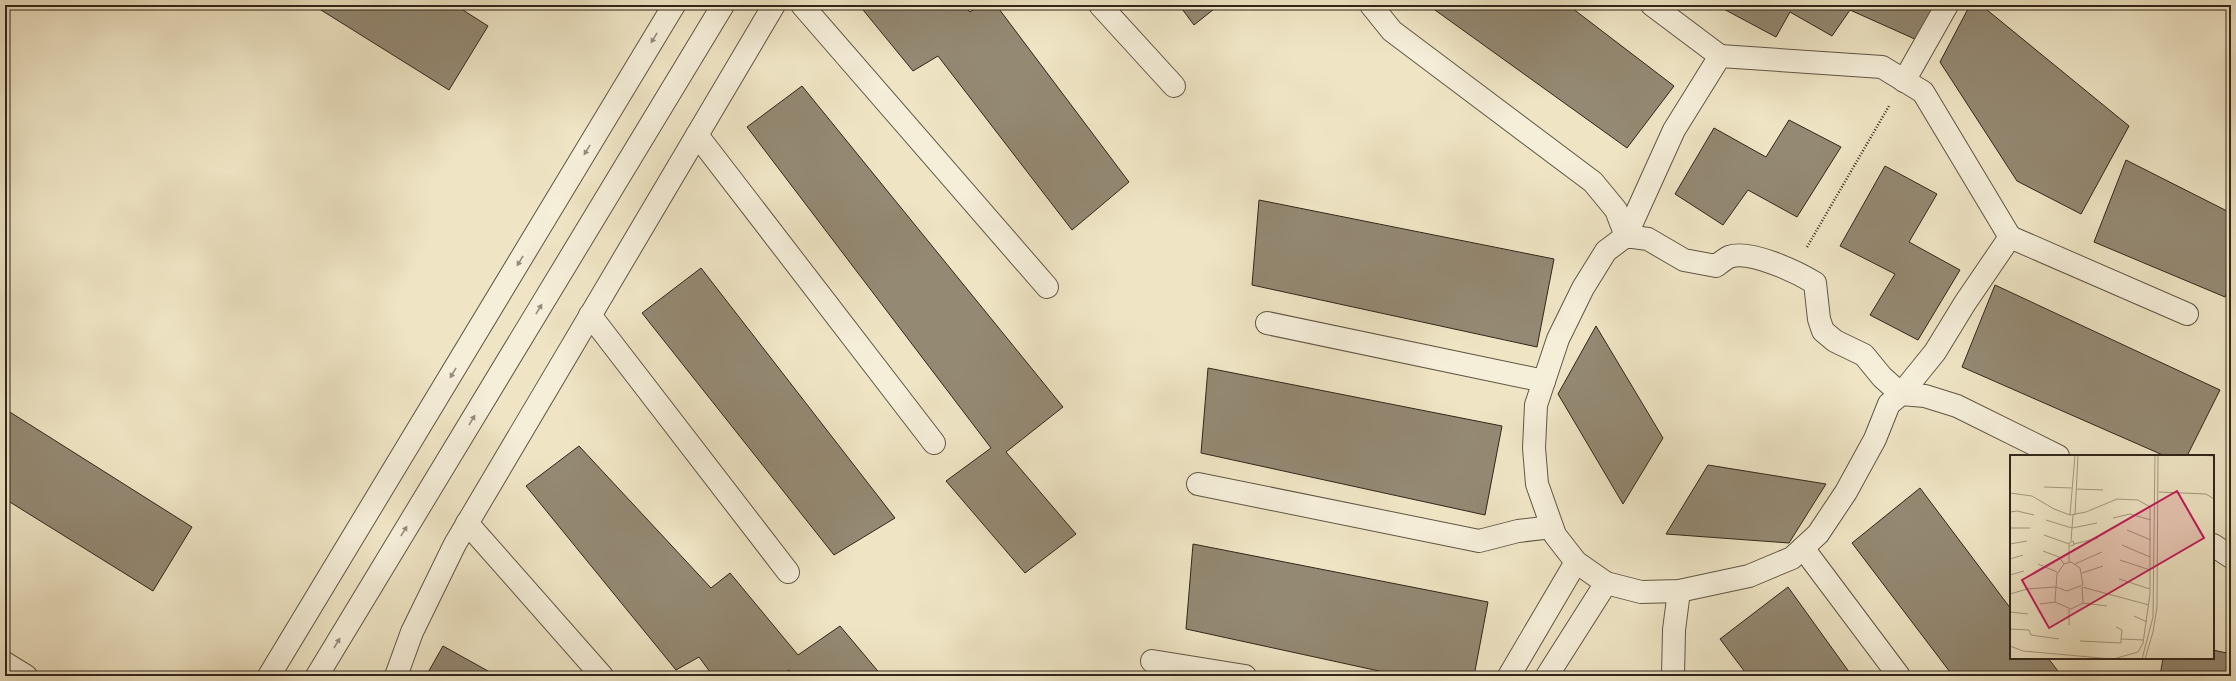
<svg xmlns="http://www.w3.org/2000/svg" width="2236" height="681" viewBox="0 0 2236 681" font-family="'IM FELL DW Pica',serif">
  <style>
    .building { fill: #948973; stroke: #31261a }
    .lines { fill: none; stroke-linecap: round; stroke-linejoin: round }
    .street-casing { stroke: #605645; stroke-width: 24 }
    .path { stroke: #31261a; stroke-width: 2.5; stroke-dasharray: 1 2; stroke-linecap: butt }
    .street { stroke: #f5eed9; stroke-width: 22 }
    .oneway { fill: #938a7a }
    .inset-road { fill: none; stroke: #a39981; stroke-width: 1 }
    .view { fill: #c2185b; fill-opacity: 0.15; stroke: #c2185b; stroke-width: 2 }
    .inset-edge { fill: none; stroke: #31261a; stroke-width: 2 }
  </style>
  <rect width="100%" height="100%" fill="#efe5c5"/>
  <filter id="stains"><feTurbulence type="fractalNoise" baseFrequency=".005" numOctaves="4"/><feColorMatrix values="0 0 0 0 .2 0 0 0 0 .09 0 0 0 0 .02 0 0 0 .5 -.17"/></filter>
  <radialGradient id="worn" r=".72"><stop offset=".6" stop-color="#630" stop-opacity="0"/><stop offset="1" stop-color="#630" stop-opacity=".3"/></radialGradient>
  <!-- building -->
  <g class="building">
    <path d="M313,5h142l33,21 -39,64z"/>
    <path d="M859,5h104l7,7 11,-7h15l133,177 -57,48 -134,-174 -25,15z"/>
    <path d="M1179,5h40l-25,20z"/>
    <path d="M1428,5h140l106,81 -47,62z"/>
    <path d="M1719,5h217l-19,35 -67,-30 -18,26 -42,-24 -14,25 -58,-31z"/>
    <path d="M1970,5h11l148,121 -48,88 -64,-33 -77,-119z"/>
    <path d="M2219,5h12v8z"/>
    <path d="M802,86l261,321 -57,45 70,82 -51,39 -79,-92 45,-33 -244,-321z"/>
    <path d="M1789,120l52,27 -44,70 -49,-27 -25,35 -48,-31 39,-66 52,29z"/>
    <path d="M2126,160l105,53v70l-6,14 -131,-55z"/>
    <path d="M1885,166l52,28 -28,48 51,28 -42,70 -48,-25 25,-41 -55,-28z"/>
    <path d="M1259,200l295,59 -17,88 -285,-62z"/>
    <path d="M701,268l194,250 -61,37 -192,-242z"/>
    <path d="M1995,285l225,105 -33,66h-22l-203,-89z"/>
    <path d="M1596,326l67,112 -40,66 -65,-110z"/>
    <path d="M1208,368l294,58 -17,89 -284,-62z"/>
    <path d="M5,409l187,118 -39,64 -148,-92z"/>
    <path d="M579,446l132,142 19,-15 68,82 42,-29 42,50h-88l-5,-6 -9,6h-67l-14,-19 -23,13 -150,-184z"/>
    <path d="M1708,465l118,19 -37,59 -123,-9z"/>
    <path d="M1920,488l91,121v49h37l13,17 -2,1h-106l-101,-133z"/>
    <path d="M1193,544l295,58 -14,74h-72l-216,-47z"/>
    <path d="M1788,587l64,89h-104l-28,-37z"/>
    <path d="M443,646l54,30h-71z"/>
    <path d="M2213,650l18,4v22h-71l3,-18h50z"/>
  </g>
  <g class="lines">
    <defs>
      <g id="street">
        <path d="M802,5l245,282"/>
        <path d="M1100,5l74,81"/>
        <path d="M1371,5l21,26 201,151 23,28 10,26"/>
        <path d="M1652,5l68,51"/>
        <path d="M1904,81l43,-76"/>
        <path d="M697,135l237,308"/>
        <path d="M1626,236l22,3 36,21 32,6c4,-3 9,-7 13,-9 20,-8 68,15 86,26l4,36 4,12 12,10 29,14 18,22 19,17 -12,10 -14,35 -29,53 -28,42 -26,24 -43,18 -70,15 -38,1 -35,-9 -30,-21 -21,-27 -18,-51 -3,-36 2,-43 22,-66 25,-51 23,-37z"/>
        <path d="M1626,236l48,-106 46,-74 162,11 41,25 87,145 -45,66 -30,49 -34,42"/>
        <path d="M2010,237l177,77"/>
        <path d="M590,315l198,257"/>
        <path d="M1267,323l277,58"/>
        <path d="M1901,394l24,2 32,10 101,50"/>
        <path d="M1198,484l281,57 39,-10 34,-4"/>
        <path d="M467,523l135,153"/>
        <path d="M2213,545l18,12"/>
        <path d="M1803,548l96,128"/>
        <path d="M1152,661l93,15"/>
        <path d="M5,663l21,13"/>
        <path d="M269,676l405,-671"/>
        <path d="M317,676l406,-671"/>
        <path d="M396,676l16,-44 43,-88 319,-539"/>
        <path d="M1509,676l67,-114"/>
        <path d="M1547,676l59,-93"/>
        <path d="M1673,676l1,-46 5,-39"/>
      </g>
    </defs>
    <!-- street casing -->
    <use href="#street" class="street-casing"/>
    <!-- path -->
    <path class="path" d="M1807,247l82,-141"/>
    <!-- street -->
    <use href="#street" class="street"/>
  </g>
  <!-- one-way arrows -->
  <defs><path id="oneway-solid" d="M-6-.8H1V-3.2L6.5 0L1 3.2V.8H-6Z"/></defs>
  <g class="oneway">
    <use href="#oneway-solid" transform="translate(654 38) rotate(121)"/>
    <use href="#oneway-solid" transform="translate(587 150) rotate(121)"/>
    <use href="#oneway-solid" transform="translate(520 261) rotate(121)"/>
    <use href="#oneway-solid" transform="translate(539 309) rotate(-59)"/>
    <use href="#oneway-solid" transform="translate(453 373) rotate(121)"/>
    <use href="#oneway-solid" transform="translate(472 420) rotate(-59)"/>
    <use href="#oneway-solid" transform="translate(404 531) rotate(-59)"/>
    <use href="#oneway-solid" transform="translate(337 643) rotate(-59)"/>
  </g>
  <!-- overview -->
  <g transform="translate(2010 455)">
    <rect width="204" height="204" fill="#efe5c5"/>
    <path class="inset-road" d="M65,0l-5,60 16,-3 31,-13 21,1 12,7v87l-7,49 -5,9 -25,7M186,0l18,1M34,32l28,1M66,34l27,1M149,37l47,2 8,5M0,38l22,3 22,13 16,6M0,57l7,-1 17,4M65,60l3,-60M103,63l17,-4 21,6M36,65l26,8 25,-5M0,73h20M117,75l24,10M34,80l25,9M61,86l2,-26M0,89l17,-3M64,89l24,-6M112,90l28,12M33,96l16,6 5,7M0,104l13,-4M110,105l30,10M59,107v-19l4,-2 1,4 -4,1M61,107l9,6 3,17 -16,6 -11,-4 1,-13 7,-10zM28,109l19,8M65,109l27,-12M72,118l21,-7M0,120l14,-4M109,124l31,10M72,132l67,18M0,139l17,-5 29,-2 -1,15 16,7 12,-6 -1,-16M73,148l24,3M30,149l15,-2M59,154v16M0,157l18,2M124,161l13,6M106,172l6,3 -1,9M0,174l19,1 2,5 28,4M70,186l41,2v-4l23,1M0,191l13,5 89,8M132,204l11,-42 2,-162M135,204l8,-27 4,-25 1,-152"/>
    <path class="view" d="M167,36l27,47 -155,90 -27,-48z"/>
    <rect width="204" height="204" class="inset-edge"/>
  </g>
  <!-- margin -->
  <rect width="2236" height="681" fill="none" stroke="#efe5c5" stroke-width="20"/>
  <rect x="6" y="6" width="2224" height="669" fill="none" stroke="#31261a" stroke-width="2"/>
  <rect x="10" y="10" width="2216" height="661" fill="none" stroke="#31261a"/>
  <rect width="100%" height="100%" filter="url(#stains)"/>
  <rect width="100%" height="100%" fill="url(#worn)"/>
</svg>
